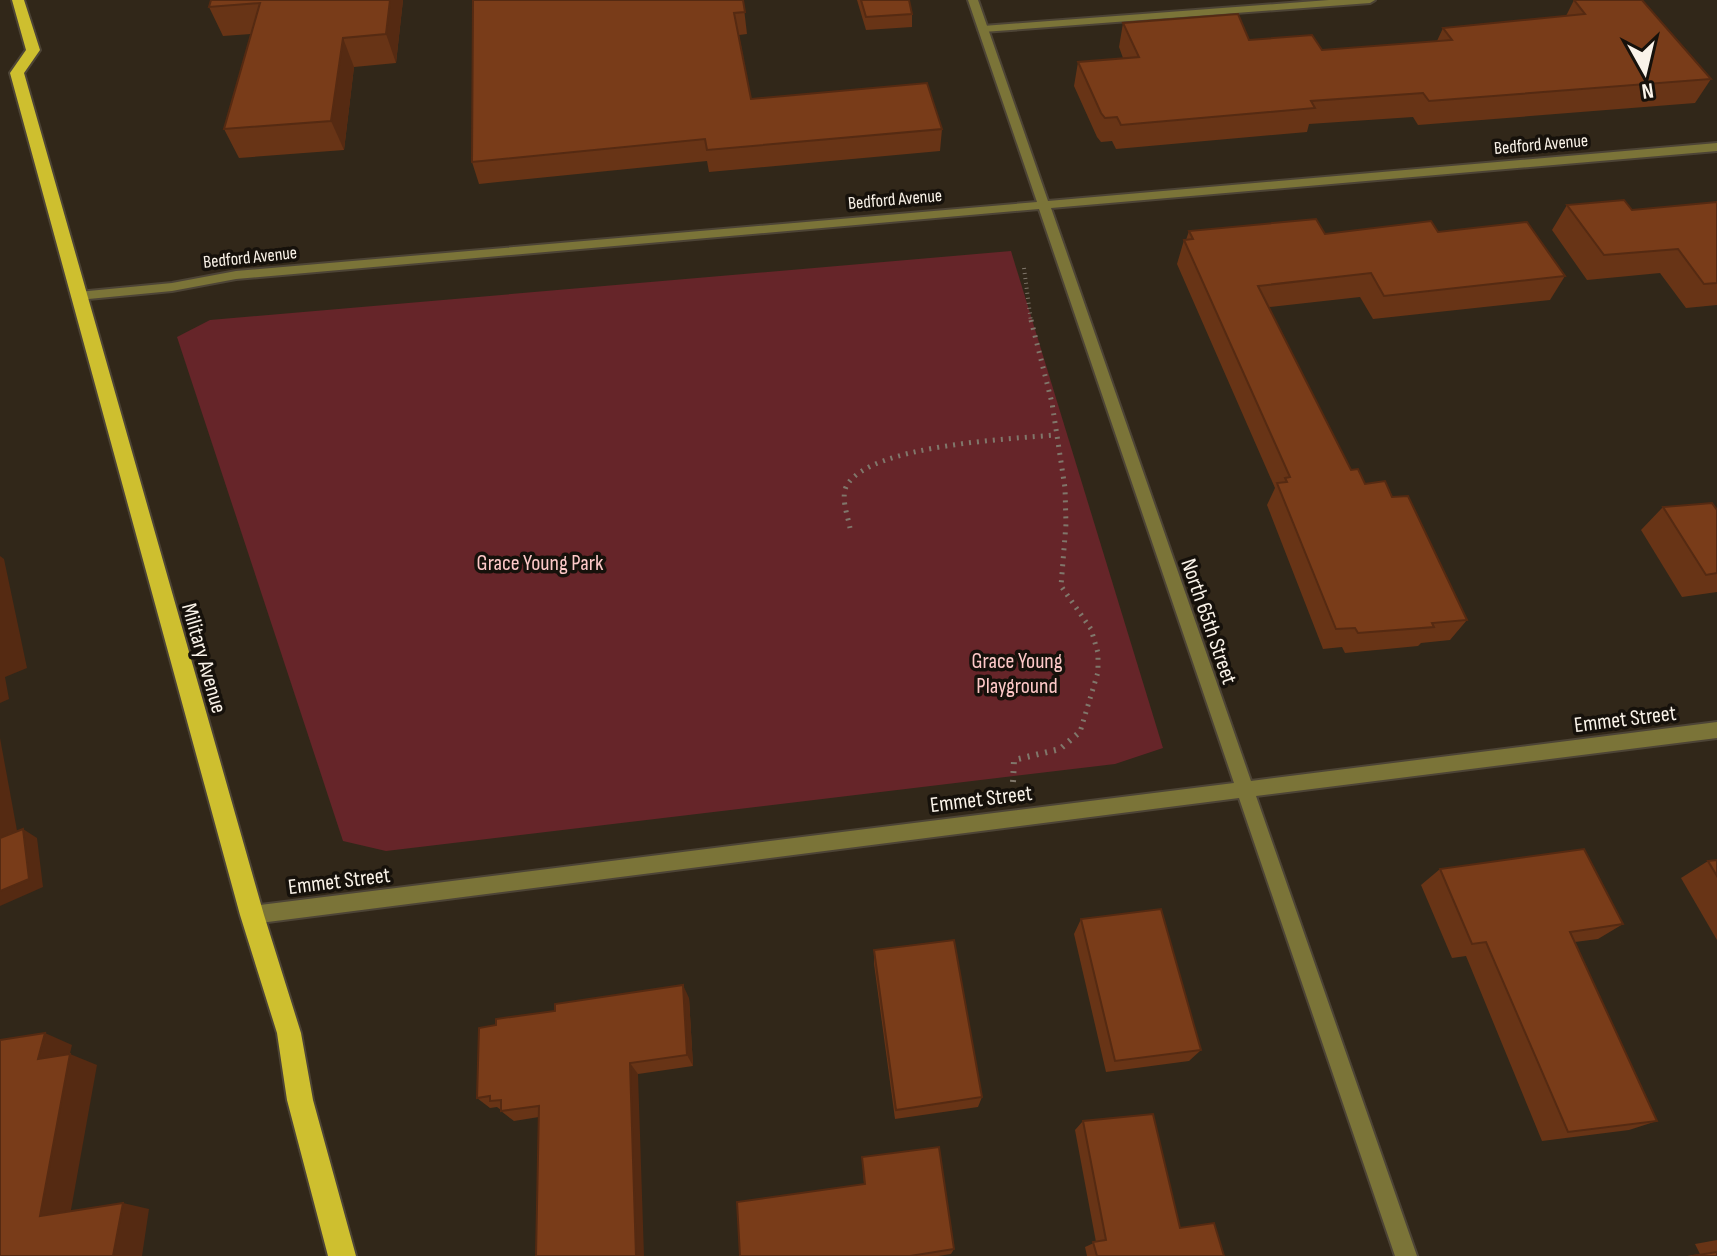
<svg xmlns="http://www.w3.org/2000/svg" width="1717" height="1256" viewBox="0 0 1717 1256" font-family="'Sofia Sans Condensed',sans-serif">
  <style>
    .green { fill: #662529 }
    .lines { fill: none; stroke-linecap: round; stroke-linejoin: round }
    .service-casing { stroke: #4d4436; stroke-width: 4 }
    .minor-casing { stroke: #4d4436; stroke-width: 4 }
    .primary-casing { stroke: #4d4436; stroke-width: 4 }
    .path-far2 { stroke: #80776b; stroke-width: 4; stroke-dasharray: 1 4; stroke-linecap: butt }
    .path-far1 { stroke: #80776b; stroke-width: 5; stroke-dasharray: 2 6; stroke-linecap: butt }
    .path { stroke: #80776b; stroke-width: 6; stroke-dasharray: 2 7; stroke-linecap: butt }
    .service { fill: #7b7438; fill-rule: evenodd }
    .minor { fill: #7b7438; fill-rule: evenodd }
    .primary { fill: #cebf2f; fill-rule: evenodd }
    .wall { fill: #683416 }
    .shaded-wall { fill: #552a12 }
    .building { fill: #793c19; stroke: #552a12; stroke-width: 2 }
    .labels { text-anchor: middle; stroke-width: 7; stroke-linejoin: round; paint-order: stroke }
    .far-street-label { font-size: 18px; fill: #faf3e9; stroke: #16110b }
    .park-label { font-size: 22px; fill: #fec9c8; stroke: #16110b }
    .street-label { font-size: 22px; fill: #faf3e9; stroke: #16110b }
  </style>
  <rect width="100%" height="100%" fill="#312719"/>
  <!-- green -->
  <path class="green" d="M1011,251l152,497 -48,16 -729,87 -43,-10 -166,-504 33,-17z"/>
  <g class="lines">
    <defs>
      <path id="service" d="M1329,0h46l-5,3 -387,29 -5,-3 5,-3z"/>
      <path id="minor" d="M968,0h10l70,201 669,-58v8l-666,57 200,573 466,-59v16l-461,58 161,460h-22l-156,-458 -987,126 -7,-3 -2,-6 2,-6 7,-3 982,-123 -195,-574 -803,70 -64,12 -94,9 -7,-4 7,-4 94,-9 64,-12 801,-69z"/>
      <path id="primary" d="M12,0h12l16,50 -16,23 240,842 37,118 12,67 43,156h-28l-41,-156 -10,-67 -37,-118 -230,-842 16,-23z"/>
    </defs>
    <!-- service casing -->
    <use href="#service" class="service-casing"/>
    <!-- minor casing -->
    <use href="#minor" class="minor-casing"/>
    <!-- primary casing -->
    <use href="#primary" class="primary-casing"/>
    <!-- path-far2 -->
    <path class="path-far2" d="M1024,268l7,54"/>
    <!-- path-far1 -->
    <g class="path-far1">
      <path d="M1031,320l21,83 13,85 1,36 -5,62 30,43 7,24v19l-18,60"/>
      <path d="M850,528c-2,-12 -10,-31 -3,-43 24,-40 163,-46 208,-50"/>
    </g>
    <!-- path -->
    <path class="path" d="M1013,782l1,-22 46,-11 22,-19"/>
    <!-- service -->
    <use href="#service" class="service"/>
    <!-- minor -->
    <use href="#minor" class="minor"/>
    <!-- primary -->
    <use href="#primary" class="primary"/>
  </g>
  <!-- wall -->
  <g class="wall">
    <path d="M211,0h192l-7,63 -42,4 -10,83 -105,8 -15,-29 27,-95 -28,2 -14,-29z"/>
    <path d="M743,0l4,34 -8,1 12,64 191,30 -2,22 -231,21 -2,-11 -228,23 -7,-22z"/>
    <path d="M857,0h52l3,14v13l-46,3z"/>
    <path d="M1574,0l137,79 -16,24 -277,22 -5,-8 -104,7 -2,8 -191,17 -4,-8 -11,1 -4,-5 -23,-51 4,-24 45,-4 -4,-11 4,-24 199,27 115,-9 6,-13 123,-12z"/>
    <path d="M1717,202v103l-31,3 -26,-35 -73,7 -35,-50 15,-25 65,5z"/>
    <path d="M1189,231l136,3 113,-2 127,44 -15,24 -177,19 -13,-22 -91,10 82,163 14,14 27,13 75,123 -17,20 -29,3 -3,3 -73,7 -3,-6 -19,2 -56,-144 8,-17 -98,-224 7,-24h2z"/>
    <path d="M1663,507l54,3v82l-35,5 -41,-67z"/>
    <path d="M1717,860v80l-36,-62 27,-17z"/>
    <path d="M1440,869l183,55 -25,15 -23,3 82,179 -28,9 -87,11 -76,-185 -14,2 -31,-73z"/>
    <path d="M1081,919l120,131 -12,11 -83,11 -32,-138z"/>
    <path d="M874,950l108,147 -4,10 -83,12 -21,-155z"/>
    <path d="M689,998l4,68 -55,8 -99,43 -25,4 -13,-10v-1l-4,-3 -7,1 -13,-10 19,-73 59,-14z"/>
    <path d="M1083,1121l97,107 44,28h-137l-2,-9 11,-5 -21,-112z"/>
    <path d="M862,1157l92,92 -3,5 -13,2h-198l124,-72z"/>
    <path d="M1717,1240v16h-30l13,-2 -5,-10z"/>
  </g>
  <!-- shaded-wall -->
  <g class="shaded-wall">
    <path d="M390,0h13l-7,63 -10,-29z"/>
    <path d="M343,38l11,29 -10,83 -13,-29z"/>
    <path d="M0,556l4,3 23,109 -22,9 4,22 -9,4z"/>
    <path d="M0,738l18,98 -18,8z"/>
    <path d="M23,829l14,9 6,49 -43,19v-15z"/>
    <path d="M683,985l6,13 4,68 -6,-11z"/>
    <path d="M45,1033l27,12 -6,25 -28,-11z"/>
    <path d="M70,1054l27,11 -28,156 -29,-5z"/>
    <path d="M630,1063l8,11 6,182h-8z"/>
    <path d="M123,1203l26,6 -7,47h-29z"/>
  </g>
  <!-- building -->
  <g class="building">
    <path d="M211,0h179l-4,34 -43,4 -12,83 -107,8 36,-126 -51,4z"/>
    <path d="M473,0h270l2,12 -11,1 17,86 176,-16 15,46 -235,21 -2,-11 -233,23z"/>
    <path d="M861,0h48l3,14 -46,3z"/>
    <path d="M1574,0h68l69,79 -282,22 -6,-8 -112,8 4,7 -194,17 -4,-8 -12,1 -4,-5 -23,-51 61,-5 -16,-34 115,-9 11,26 63,-5 10,15 130,-10 -9,-12 142,-14z"/>
    <path d="M1624,200l8,10 85,-8v81l-13,1 -26,-35 -74,6 -37,-50z"/>
    <path d="M1316,219l9,15 106,-13 7,11 89,-10 38,54 -181,20 -13,-23 -113,13 93,184 7,-1 7,15 20,-3 7,16 16,-1 59,124 -35,3 2,4 -76,6 -3,-5 -19,1 -59,-146 10,-1 -2,-4 5,-1 -106,-237 9,-1 -4,-8z"/>
    <path d="M1712,503l5,7v63l-11,2 -43,-68z"/>
    <path d="M23,829l6,50 -29,12v-53z"/>
    <path d="M1584,849l39,75 -53,8 87,189 -89,11 -82,-190 -14,2 -32,-75z"/>
    <path d="M1717,860v16l-9,-15z"/>
    <path d="M1161,909l40,141 -86,11 -34,-142z"/>
    <path d="M954,940l28,157 -86,13 -22,-160z"/>
    <path d="M683,985l4,70 -57,8 6,193h-100l3,-150 -38,5v-11l-11,1v-5l-13,2 2,-70 17,-3v-6l59,-8v-7z"/>
    <path d="M45,1033l-7,26 32,-5 -30,162 83,-13 -10,53h-113v-216z"/>
    <path d="M1153,1114l27,114 34,-5 10,33h-127l-4,-14 13,-2 -23,-119z"/>
    <path d="M939,1147l15,102 -44,7h-170l-3,-54 128,-18 -3,-27z"/>
    <path d="M1717,1252v4h-25z"/>
  </g>
  <g class="labels">
    <!-- far-street labels -->
    <g class="far-street-label">
      <text transform="translate(1541 144) rotate(-5)" y="6">Bedford Avenue</text>
      <text transform="translate(895 199) rotate(-5)" y="6">Bedford Avenue</text>
      <text transform="translate(250 257) rotate(-6)" y="6">Bedford Avenue</text>
    </g>
    <!-- park labels -->
    <g class="park-label">
      <text x="540" y="570">Grace Young Park</text>
      <text x="1017" y="668">Grace Young<tspan x="1017" dy="25">Playground</tspan></text>
    </g>
    <!-- street labels -->
    <g class="street-label">
      <text transform="translate(1210 621) rotate(71)" y="8">North 65th Street</text>
      <text transform="translate(205 658) rotate(74)" y="8">Military Avenue</text>
      <text transform="translate(1625 718) rotate(-7)" y="8">Emmet Street</text>
      <text transform="translate(981 798) rotate(-7)" y="8">Emmet Street</text>
      <text transform="translate(339 880) rotate(-7)" y="8">Emmet Street</text>
    </g>
  </g>
  <!-- north arrow -->
  <g transform="translate(1645 72) rotate(172)" stroke="#16110b" stroke-width="6" paint-order="stroke">
  <path d="M0-6L14 30L0 20L-14 30Z" fill="#faf3e9"/>
  <text y="-12" font-size="22" font-weight="bold" text-anchor="middle" fill="#faf3e9">N</text>
  </g>
</svg>
